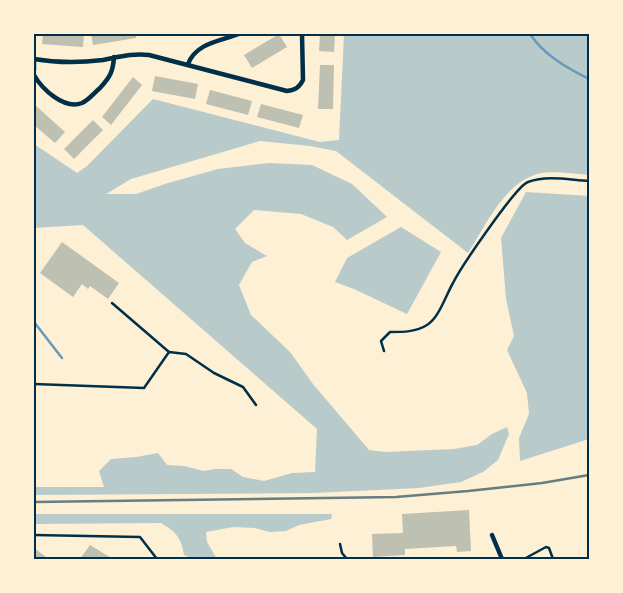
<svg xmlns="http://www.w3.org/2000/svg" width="623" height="593" viewBox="0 0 623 593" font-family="'Exo 2',sans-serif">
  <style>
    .green { fill: #b9caca }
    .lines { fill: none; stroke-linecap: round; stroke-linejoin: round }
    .stream { stroke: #669bbc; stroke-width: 2.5 }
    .building { fill: #bec0b2 }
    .service { stroke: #003049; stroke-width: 2.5 }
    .minor { stroke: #003049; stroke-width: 4.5 }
    .rail { stroke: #657d81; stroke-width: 2.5 }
    .neatline { fill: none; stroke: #003049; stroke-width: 2 }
  </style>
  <rect width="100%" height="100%" fill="#fdf0d5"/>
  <!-- green -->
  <g class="green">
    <path d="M344,34h245v141c-13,-1 -34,-4 -47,-2 -36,6 -56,52 -74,80l-132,-102 -26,-5 -50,-5 -129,38 -25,15h30l32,-11 50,-14 51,-6 43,2 40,19 35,33 -40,23 -14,-13 -32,-13 -47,-4 -19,19 10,14 22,13 -15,6 -13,23 12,30 39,37 23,32 56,66 16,2 69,-3 23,-4 15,-11 15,-7 2,7 -11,26 -15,12 -22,10 -42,6 -105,5 -280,2v-8h70l-5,-16 12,-12 25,-2 22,-4 9,12 17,1 20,5 11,-2h16l12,8 21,4 28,-8 23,-1 2,-43 -234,-204 -49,3v-84l43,29 10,-7 66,-67 167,43 19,-2z"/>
    <path d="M526,192l63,4v243l-69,22 -1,-23 10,-24 -2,-21 -20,-43 7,-14 -8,-37 -5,-61z"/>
    <path d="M401,227l40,25 -34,62 -53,-25 -19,-7 12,-24z"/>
    <path d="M34,514h298l-1,5 -32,6 -13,6 -16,1 -15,-4 -22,-1 -27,5 1,10 10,17h-23l-10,-4c-3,-18 -8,-23 -23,-32l-127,1z"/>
  </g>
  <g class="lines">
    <!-- stream -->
    <g class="stream">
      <path d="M530,34c14,21 37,34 59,45"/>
      <path d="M34,322l28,36"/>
    </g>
  </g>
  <!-- building -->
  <g class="building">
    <path d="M43,34h41l-1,13 -41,-3z"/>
    <path d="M91,34h44l1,4 -43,7z"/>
    <path d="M279,34l8,13 -35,21 -8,-13z"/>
    <path d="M320,34h15l-1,18 -15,-1z"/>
    <path d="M320,65h14l-1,44h-15z"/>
    <path d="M155,76l43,8 -3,15 -43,-8z"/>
    <path d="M133,77l9,8 -31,40 -9,-8z"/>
    <path d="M210,90l42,11 -4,14 -42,-11z"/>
    <path d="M34,104l31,28 -10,11 -21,-18z"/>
    <path d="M261,104l42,11 -4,13 -42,-11z"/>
    <path d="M93,120l10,10 -29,29 -10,-10z"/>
    <path d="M62,242l57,41 -11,16 -18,-13 -2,3 -6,-5 -9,13 -33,-24z"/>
    <path d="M469,510l2,41 -14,1 -1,-6 -51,3v6l-32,2 -1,-23 31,-1 -1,-19z"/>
    <path d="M90,545l23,14h-33z"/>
    <path d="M34,548l15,11h-15z"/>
  </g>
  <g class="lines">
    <!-- service -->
    <g class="service">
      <path d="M112,303l57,49"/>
      <path d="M384,351l-3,-10 9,-9c13,0 26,0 37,-7 12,-7 19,-30 26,-42 8,-16 63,-97 75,-101 20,-7 41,-2 61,-1"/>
      <path d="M34,384l110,4 25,-36 17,2 28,19 29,14 13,18"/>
      <path d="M34,535l106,2 17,22"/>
      <path d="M340,544l2,9 5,6"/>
      <path d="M524,559l22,-12 3,1 4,11"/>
    </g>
    <!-- minor -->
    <g class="minor">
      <path d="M34,59c23,4 45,4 69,1 16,-3 30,-7 46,-5l138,36c8,-1 12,-3 16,-11l-1,-46"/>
      <path d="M188,64c8,-21 32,-23 51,-30"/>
      <path d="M34,70v-11"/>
      <path d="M34,75c8,14 30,35 48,28 7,-3 12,-10 18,-15 10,-11 13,-16 14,-31"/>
      <path d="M492,535l10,24"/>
    </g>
    <!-- rail -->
    <path class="rail" d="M34,502l362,-5 72,-6 74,-8 47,-8"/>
  </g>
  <!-- border -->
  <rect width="623" height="593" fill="none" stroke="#fdf0d5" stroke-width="70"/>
  <rect x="35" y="35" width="553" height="523" class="neatline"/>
</svg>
